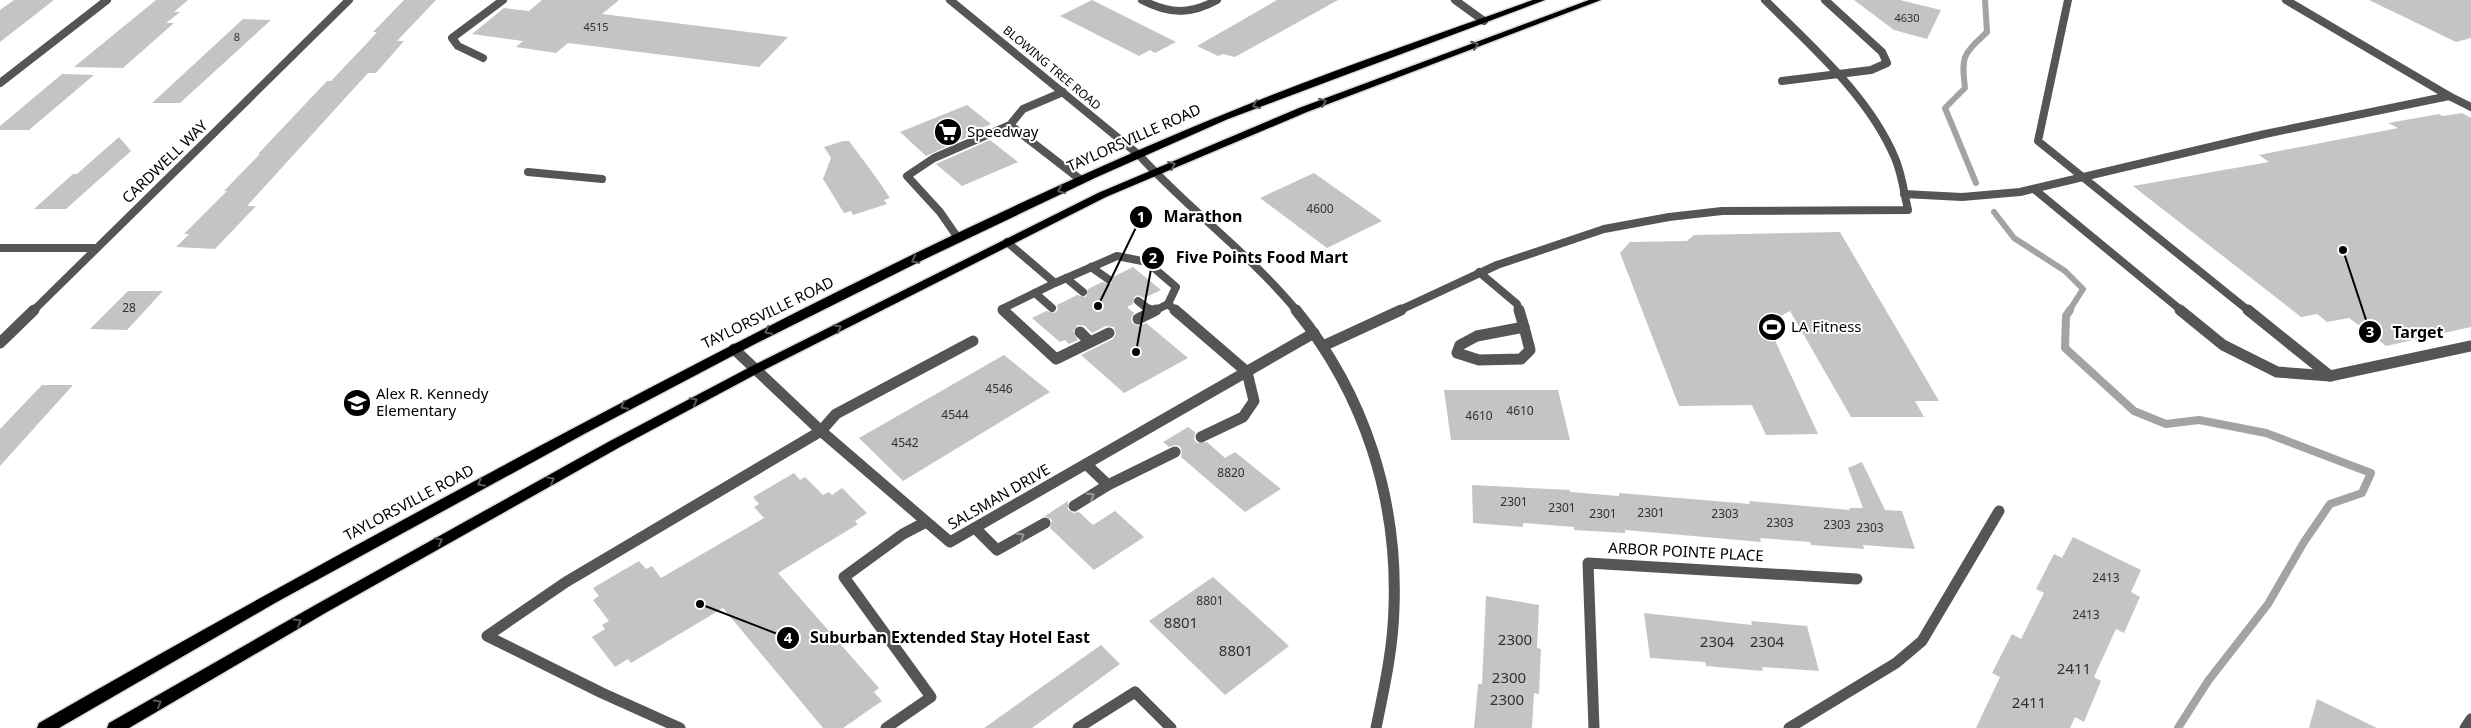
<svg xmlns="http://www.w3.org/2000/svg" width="2471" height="728" viewBox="0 0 2471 728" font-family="'Noto Sans',sans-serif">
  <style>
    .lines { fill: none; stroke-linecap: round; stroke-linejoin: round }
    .stream-far1 { stroke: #a3a3a3; stroke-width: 6 }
    .stream { stroke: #a3a3a3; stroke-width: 8 }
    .building { fill: #c4c4c4 }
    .primary-casing { stroke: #dbdbdb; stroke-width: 3 }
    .service-far1 { stroke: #555; stroke-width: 8 }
    .service { stroke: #555; stroke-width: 11 }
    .minor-far1 { stroke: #555; stroke-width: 8 }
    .minor { stroke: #555; stroke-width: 11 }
    .tertiary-far1 { stroke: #555; stroke-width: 8 }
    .tertiary { stroke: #555; stroke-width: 11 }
    .primary { fill: #000; fill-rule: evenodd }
    .oneway { stroke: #595959 }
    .oneway2 { stroke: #999 }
    .labels { text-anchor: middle; stroke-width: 4; stroke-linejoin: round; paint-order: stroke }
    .far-number-label { font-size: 11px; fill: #313131 }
    .far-street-label { font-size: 12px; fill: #000; stroke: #fff }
    .number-label { font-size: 12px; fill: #313131 }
    .poi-label { font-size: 15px; fill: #000; stroke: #fff; text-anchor: start }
    .street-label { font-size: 15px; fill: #000; stroke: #fff }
    .near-number-label { font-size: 15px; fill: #313131 }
    .leader { fill: none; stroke: #000; stroke-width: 2 }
    .callout-dot { fill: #000; stroke: #fff; stroke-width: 2 }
    .mark-label { font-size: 15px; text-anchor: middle; font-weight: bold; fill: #fff }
    .callout-label { font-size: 16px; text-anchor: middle; font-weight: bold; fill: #000; stroke: #fff; stroke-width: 4; stroke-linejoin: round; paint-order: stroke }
  </style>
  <rect width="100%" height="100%" fill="#fff"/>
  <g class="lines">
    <!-- stream-far1 -->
    <g class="stream-far1">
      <path d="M1976,183l-31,-75 20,-20c-4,-33 -2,-33 22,-56l-2,-32"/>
      <path d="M1994,212l20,26 51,33 18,18 -14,22"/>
    </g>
    <!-- stream -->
    <path class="stream" d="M2070,310l-4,6 -1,32 69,63 32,13 33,-4 67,13 105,40 -9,20 -32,11 -26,38 -36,62 -60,77 -30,47"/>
  </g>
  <!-- building -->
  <g class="building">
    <path d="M14,0h40l-54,42v-32z"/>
    <path d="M156,0h32l-14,12h6l-14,11h8l-51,45 -49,-1z"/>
    <path d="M404,0h32l-39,41h7l-28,32h-8l-121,133h9l-41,43 -39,-2 13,-13h-5l43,-43h-3l36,-37h-2l69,-73h4l38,-40 8,-9h-4z"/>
    <path d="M542,0h77l-17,14 186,23 -29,30 -191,-24 -12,10 -40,-6 7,-6 -51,-7 32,-26 25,3z"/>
    <path d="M1092,0l84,42 -21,11 -5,-3 -11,6 -79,-40z"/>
    <path d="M1277,0h61l-103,57 -12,-3 -5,2 -21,-10z"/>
    <path d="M1854,0h46l41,10 -14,29 -33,-9z"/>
    <path d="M2369,0h102v38l-15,4z"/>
    <path d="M243,19l28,1 -91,83h-28z"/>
    <path d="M62,74l32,1 -65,55h-29v-4z"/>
    <path d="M967,105l24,19 -14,6 2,2 -53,24 -26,-24z"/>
    <path d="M2462,113l9,5v209l-85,19 -37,-28 -22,4 -10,-8 -16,3 -168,-131 136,-24 -10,-7 139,-27 -10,-5 51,-9 4,2z"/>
    <path d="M119,137l12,14 -65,58h-32l39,-35h4z"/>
    <path d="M990,140l28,22 -56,24 -26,-22z"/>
    <path d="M843,141h6l26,35 15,22 -6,2 3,4 -34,11 -2,-4 -7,2 -21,-34 8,-21 -7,-11z"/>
    <path d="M1314,173l68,48 -55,27 -67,-50z"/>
    <path d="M1840,232l99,169h-24l9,16h-73l-61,-106 -23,12 51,111 -52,1 -14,-30 -73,1 -59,-153 10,-11 57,-1 7,-6z"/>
    <path d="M1133,267l28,23 -17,8 -6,-3 -4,2 -1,7 -6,3 7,6 -3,5 1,5 6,3 8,-3 42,35 -64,35 -43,-38 32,-16 3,-5 -2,-7 -8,-1 -14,7 -7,-7 -7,-1 -5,6 5,9 -9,4 -4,-4 -5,2 -28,-24 14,-7 8,2 4,-3 -1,-5 20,-10 9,2 2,-8 14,-7 9,2 2,-7z"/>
    <path d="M128,291h35l-36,39 -37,-1z"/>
    <path d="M1004,355l46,37 -147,89 -44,-43z"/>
    <path d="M42,385h31l-73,81v-37z"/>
    <path d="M1444,390h114l12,50h-119z"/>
    <path d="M1188,427l7,5 -1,8 3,3 10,-1 18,16 10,-6 46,37 -36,23 -64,-55 1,-5 -2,-6 -5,-1 -6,2 -6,-5z"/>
    <path d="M1862,462l23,48 17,1 13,38 -52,-4 1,4 -53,-4 -1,-3 -50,-4 1,4 -136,-12v3l-51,-3v-3l-51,-4v4l-50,-4 -1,-38 98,5v2l49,4v-3l131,11 -1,-3 101,9 -1,-2h14l-15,-40z"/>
    <path d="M794,473l6,7 5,-3 18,18 6,-3 3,3 10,-7 25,25 -12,8 3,3 -80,49 101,115 -5,4 8,9 -39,27h-20l-100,-120 -92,55 -3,-4 -13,8 -23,-30 13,-8 -3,-4 7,-4 -16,-21 6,-4 -6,-8 46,-27 7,8 6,-3 9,12 103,-60 -10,-11 5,-3 -6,-7z"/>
    <path d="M1068,501v9l6,3 5,-1 14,13 22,-14 29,26 -50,33 -44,-42 2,-8 -7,-4z"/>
    <path d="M2073,537l68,33 -10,22 9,5 -16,36 -8,-4 -22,48 7,4 -17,41 -9,-5 -5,11h-94l24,-51 -8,-4 20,-39 9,5 23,-46 -8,-4 18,-35 8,4z"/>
    <path d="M1213,577l76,69 -64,49 -76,-74z"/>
    <path d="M1486,596l53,9 -2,43 4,1 -2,45 -5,-1 -2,35h-58l4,-44h4z"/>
    <path d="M1644,613l108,12 -1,-4 56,5 12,45 -57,-4 1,4 -57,-5 -1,-4 -55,-4z"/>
    <path d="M1101,645l19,19 -88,64h-48z"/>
    <path d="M2317,699l60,29h-68z"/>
  </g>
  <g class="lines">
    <defs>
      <g id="primary">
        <path d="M1533,0h12l-317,119 -131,58 -172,82 -170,85 -169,89 -311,170 -216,125h-22l2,-5c164,-95 330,-185 497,-275 211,-112 425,-223 645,-316 115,-49 234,-90 352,-132z"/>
        <path d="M1589,0h12l-294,112 -201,85 -346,175 -140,75 -293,165 -198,116h-22l2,-5 208,-119 293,-163 142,-75 346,-173 201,-85z"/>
      </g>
    </defs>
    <!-- primary casing -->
    <use href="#primary" class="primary-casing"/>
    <!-- service-far1 -->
    <g class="service-far1">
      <path d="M1142,0c27,14 48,15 75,0"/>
      <path d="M2068,0l-30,141 211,170"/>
      <path d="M483,58l-25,-12 -6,-8 51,-38"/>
      <path d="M1782,81l89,-11 16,-7 -5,-11 -57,-52"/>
      <path d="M2449,96l22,11"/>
      <path d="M1010,125l71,55"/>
      <path d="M528,172l74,7"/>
      <path d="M2034,189l148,122"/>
      <path d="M1904,194l58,3 58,-5 245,-58 184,-38 -163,-96"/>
      <path d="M958,238l-18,-26 -33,-36 27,-18 76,-33 13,-16 40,-17"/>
      <path d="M1007,242l48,41 62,-27 30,6 29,25 -8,17 8,7"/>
      <path d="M1091,267l17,12"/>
      <path d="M1479,272l38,32 2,7"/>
      <path d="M1066,278l17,14"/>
      <path d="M1035,293l17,15"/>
      <path d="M1138,301l13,10"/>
      <path d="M1004,311l-2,-2 53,-26"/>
      <path d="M1154,311l14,-7"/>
      <path d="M1398,311l99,-46 107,-36 65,-12 53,-6 186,-1c-4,-17 -6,-36 -13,-52 -26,-62 -83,-111 -130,-158"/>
    </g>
    <!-- service -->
    <g class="service">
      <path d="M1003,310l53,49 53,-26"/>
      <path d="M1149,310l3,2"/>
      <path d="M1175,310l72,62 7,29 -11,16 -42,20"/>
      <path d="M1519,310l5,17"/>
      <path d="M2180,310l43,35 54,27 53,4 141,-30"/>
      <path d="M2248,310l82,66"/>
      <path d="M1138,319l18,-9"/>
      <path d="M1524,327l6,23 -9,9 -42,1 -22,-7 3,-8 17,-9z"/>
      <path d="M1080,332l10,10"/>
      <path d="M1323,346l78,-36"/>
      <path d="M1086,464l22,21"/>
      <path d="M1074,506l34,-21 67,-33"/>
      <path d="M975,528l22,22 48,-27"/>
      <path d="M680,728l-78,-35 -115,-57 79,-54 255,-151 15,-17 137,-73"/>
      <path d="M886,728l45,-31 -87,-120 59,-43 23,-12"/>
    </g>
    <!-- minor-far1 -->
    <g class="minor-far1">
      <path d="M950,0l189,155"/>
      <path d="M1455,0l29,21"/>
      <path d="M0,83l107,-83"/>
      <path d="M0,248h96"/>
      <path d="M33,311l316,-311"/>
    </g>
    <!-- minor -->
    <g class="minor">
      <path d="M0,343l34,-33"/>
      <path d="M734,349l87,82 129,111 364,-209"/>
      <path d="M1078,728l57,-36 36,36"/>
      <path d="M1594,728l-6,-165 269,16"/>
      <path d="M1789,728l107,-65 26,-22 77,-130"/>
      <path d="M2465,728l6,-9"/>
    </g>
    <!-- tertiary-far1 -->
    <path class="tertiary-far1" d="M1139,155c50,55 111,99 158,156"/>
    <!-- tertiary -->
    <path class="tertiary" d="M1296,310c69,85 102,189 98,298 -1,41 -10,81 -18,120"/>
    <!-- primary -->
    <use href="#primary" class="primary"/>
  </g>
  <!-- one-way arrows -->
  <defs><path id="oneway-chevron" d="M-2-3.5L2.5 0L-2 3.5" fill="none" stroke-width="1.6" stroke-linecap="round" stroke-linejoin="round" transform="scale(1.25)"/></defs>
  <g class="oneway">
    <use href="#oneway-chevron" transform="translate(1475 45) rotate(-20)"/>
    <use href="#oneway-chevron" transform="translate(1323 102) rotate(-21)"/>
    <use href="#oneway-chevron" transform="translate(1256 105) rotate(158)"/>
    <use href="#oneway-chevron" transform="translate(1172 165) rotate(-23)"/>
    <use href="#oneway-chevron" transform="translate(1061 190) rotate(155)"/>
    <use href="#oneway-chevron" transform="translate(915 260) rotate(153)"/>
    <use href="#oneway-chevron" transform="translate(838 328) rotate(-27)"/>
    <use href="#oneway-chevron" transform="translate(768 331) rotate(153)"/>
    <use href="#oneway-chevron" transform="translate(694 401) rotate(-28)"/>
    <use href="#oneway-chevron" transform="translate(624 406) rotate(152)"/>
    <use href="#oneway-chevron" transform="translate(551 480) rotate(-29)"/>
    <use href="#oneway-chevron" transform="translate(481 483) rotate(152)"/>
    <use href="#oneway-chevron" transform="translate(439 541) rotate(-29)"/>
    <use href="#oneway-chevron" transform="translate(298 622) rotate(-30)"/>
    <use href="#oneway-chevron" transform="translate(158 703) rotate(-30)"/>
  </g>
  <g class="oneway2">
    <use href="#oneway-chevron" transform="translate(1091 496) rotate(-31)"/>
    <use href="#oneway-chevron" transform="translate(1021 536) rotate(-30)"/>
  </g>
  <!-- icons -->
  <defs>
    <symbol id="supermarket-disc" viewBox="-11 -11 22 22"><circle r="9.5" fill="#000" stroke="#fff"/><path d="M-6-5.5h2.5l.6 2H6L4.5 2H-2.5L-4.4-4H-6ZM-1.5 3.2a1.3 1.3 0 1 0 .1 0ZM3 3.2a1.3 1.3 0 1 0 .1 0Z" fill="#fff"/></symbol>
    <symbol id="stadium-disc" viewBox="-11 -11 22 22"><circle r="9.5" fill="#000" stroke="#fff"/><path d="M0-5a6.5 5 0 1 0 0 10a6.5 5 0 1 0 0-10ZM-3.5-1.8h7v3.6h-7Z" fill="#fff"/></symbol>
    <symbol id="school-disc" viewBox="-11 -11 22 22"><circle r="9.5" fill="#000" stroke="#fff"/><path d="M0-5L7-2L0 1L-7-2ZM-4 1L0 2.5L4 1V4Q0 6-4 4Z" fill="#fff"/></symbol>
  </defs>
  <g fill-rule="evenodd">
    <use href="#supermarket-disc" x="932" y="116" width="32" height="32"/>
    <use href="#stadium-disc" x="1756" y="311" width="32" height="32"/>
    <use href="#school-disc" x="341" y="387" width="32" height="32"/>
  </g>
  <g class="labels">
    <!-- far-number labels -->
    <g class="far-number-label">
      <text x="1907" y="22">4630</text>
      <text x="596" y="31">4515</text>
      <text x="237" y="41">8</text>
    </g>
    <!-- far-street labels -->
    <g class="far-street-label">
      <text transform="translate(1052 68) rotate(40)" y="4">BLOWING TREE ROAD</text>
    </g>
    <!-- number labels -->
    <g class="number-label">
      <text x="1320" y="213">4600</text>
      <text x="129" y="312">28</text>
      <text x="999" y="393">4546</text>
      <text x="1520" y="415">4610</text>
      <text x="955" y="419">4544</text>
      <text x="1479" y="420">4610</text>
      <text x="905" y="447">4542</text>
      <text x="1231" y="477">8820</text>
      <text x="1514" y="506">2301</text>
      <text x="1562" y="512">2301</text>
      <text x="1651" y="517">2301</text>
      <text x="1603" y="518">2301</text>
      <text x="1725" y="518">2303</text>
      <text x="1780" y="527">2303</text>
      <text x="1837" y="529">2303</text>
      <text x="1870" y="532">2303</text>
      <text x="2106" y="582">2413</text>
      <text x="1210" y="605">8801</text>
      <text x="2086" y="619">2413</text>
    </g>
    <!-- poi labels -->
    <g class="poi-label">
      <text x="967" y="137">Speedway</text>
      <text x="1791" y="332">LA Fitness</text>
      <text x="376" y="399">Alex R. Kennedy<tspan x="376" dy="17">Elementary</tspan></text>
    </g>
    <!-- street labels -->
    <g class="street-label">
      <text transform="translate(1134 138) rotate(-24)" y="5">TAYLORSVILLE ROAD</text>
      <text transform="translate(165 162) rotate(-44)" y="5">CARDWELL WAY</text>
      <text transform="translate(768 313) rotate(-26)" y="5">TAYLORSVILLE ROAD</text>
      <text transform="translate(999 497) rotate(-30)" y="5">SALSMAN DRIVE</text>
      <text transform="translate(409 503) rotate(-28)" y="5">TAYLORSVILLE ROAD</text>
      <text transform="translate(1686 552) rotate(3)" y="5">ARBOR POINTE PLACE</text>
    </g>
    <!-- near-number labels -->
    <g class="near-number-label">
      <text x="1181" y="628">8801</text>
      <text x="1515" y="645">2300</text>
      <text x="1717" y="647">2304</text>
      <text x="1767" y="647">2304</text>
      <text x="1236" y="656">8801</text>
      <text x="2074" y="674">2411</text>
      <text x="1509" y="683">2300</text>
      <text x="1507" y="705">2300</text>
      <text x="2029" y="708">2411</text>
    </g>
  </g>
  <!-- callouts -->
  <path class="leader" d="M1098 306L1141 217M1136 352L1153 258M2343 250L2370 332M700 604L788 638"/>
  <g class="callout-dot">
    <circle cx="1098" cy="306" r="5"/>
    <circle cx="1136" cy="352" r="5"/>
    <circle cx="2343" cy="250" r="5"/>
    <circle cx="700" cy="604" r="5"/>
    <circle cx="1141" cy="217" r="12"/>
    <circle cx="1153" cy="258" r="12"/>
    <circle cx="2370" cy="332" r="12"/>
    <circle cx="788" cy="638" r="12"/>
  </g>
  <g class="mark-label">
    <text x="1141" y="222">1</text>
    <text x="1153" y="263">2</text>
    <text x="2370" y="337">3</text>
    <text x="788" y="643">4</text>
  </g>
  <g class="callout-label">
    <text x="1203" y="222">Marathon</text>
    <text x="1262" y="263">Five Points Food Mart</text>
    <text x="2418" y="338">Target</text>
    <text x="950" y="643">Suburban Extended Stay Hotel East</text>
  </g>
</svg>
